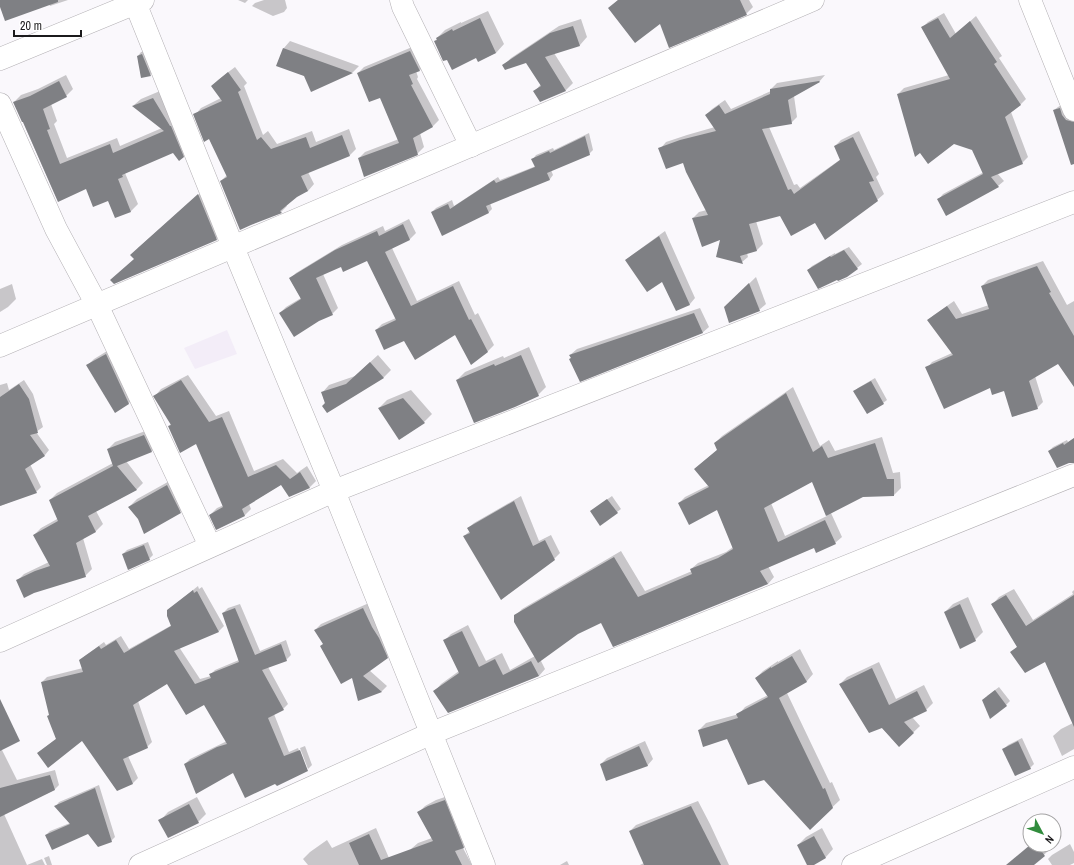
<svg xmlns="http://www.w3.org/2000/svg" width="1074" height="865" viewBox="0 0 1074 865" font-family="'Archivo Narrow',sans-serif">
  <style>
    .built { fill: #f3edf8 }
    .shadow { fill: #0003; fill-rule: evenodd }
    .building { fill: #7f8084 }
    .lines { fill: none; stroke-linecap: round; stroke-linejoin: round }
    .minor-casing { stroke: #b3b0b4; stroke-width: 23 }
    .minor { stroke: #fff; stroke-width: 22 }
  </style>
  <rect width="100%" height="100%" fill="#faf8fc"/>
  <!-- built -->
  <path class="built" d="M227,330l10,24 -42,15 -11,-21z"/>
  <!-- shadow -->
  <g class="shadow">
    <path d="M0,0h68l-18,6 -1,-2h-49z"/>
    <path d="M238,0h10l-3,3z"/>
    <path d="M264,0h21l2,8 -3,4 -11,4 -21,-10 3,-3z"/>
    <path d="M618,0h131l4,7 -7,7 -85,8 -51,-14z"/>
    <path d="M488,11l16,33 -8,9 -18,8 -2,-5 -29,3 -12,-18 2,-2v-1l8,-8 16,-8v1z"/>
    <path d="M944,13l12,21 20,-18 26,40 -3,2 27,41 -5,5 -10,8 17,45 -6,6 -25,10 7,8 -6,5 -60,14 5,-6 41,-22 -11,-23 -75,-55 6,-6 45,-13 -27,-47 6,-6z"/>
    <path d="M581,19l6,18 -7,8 -26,8 19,30 -7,7 -25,11 -6,-10 6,-7 -14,-22 -23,3 7,-7 48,-32z"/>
    <path d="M290,41l69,25 -6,6 -42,18 -6,-14 -28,-11 7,-17z"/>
    <path d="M417,45l9,19 -6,6 -4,1 2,6 -1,2 22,41 -6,6 -13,7 4,14 -7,7 -58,4 6,-6 34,-13 -18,-43 -23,-23 6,-6z"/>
    <path d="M146,51l8,20 -4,4 -12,-19 3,-4z"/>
    <path d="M235,67l12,16 -3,3 19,49 5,-4 9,13 35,-13 4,11 33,-13 7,20 -6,6 -42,17 6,12 -6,7 -11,5 -11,9 1,1 -6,6 -29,12 -31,-43 6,-6 -18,-37 -14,-23 6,-7 20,-10 -9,-12 6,-6z"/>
    <path d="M66,75l7,14 -7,7 -15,8 6,17 -3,3 13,34 50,-20 3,8 42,-18 -28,-23 7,-6 19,-8 30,58 -7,8 -9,-6 -49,22 13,31 -7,7 -15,6 -7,-17 -23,-12 -28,13 -44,-99 7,-7 17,-6z"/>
    <path d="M825,75l-6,7 -25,14 3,21 -6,6 -22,4 25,58 3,-1 3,4 41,-29 -6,-13 6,-6 18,-9 20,43 -3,3 8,17 -7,6 -62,21 -35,-7 -24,7 7,23 -6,6 -10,3 1,4 -6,5 -20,-24 -29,-20 6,-6 8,-2 -23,-48 -24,-13 6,-7 21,-7 28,-8 -9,-12 6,-6 13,-9 6,9 40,-18v-2l6,-6z"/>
    <path d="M1063,104l11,14v12l-20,-20 4,-3z"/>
    <path d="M589,133l4,17 -4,4 -38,16 2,5 -3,4 -60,24 2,6 -3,3h-57l4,-4 16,-8 2,6 44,-29 2,3 36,-14 -3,-7 3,-4 17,-7 1,2z"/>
    <path d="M206,188l17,44 -7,7 -81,20 3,-11z"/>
    <path d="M409,219l7,14 -6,6 -18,9 25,53 42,-20 16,34 3,-2 16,32 -6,6 -17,12 -15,-29 -80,-4 6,-6 14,-6 -29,-59 -26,6 -18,9 15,34 -6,6 -52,-1 6,-6 15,-9 -11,-19 6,-6 46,-28 41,-19 2,5z"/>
    <path d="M665,231l30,67 -5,6 -13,6 -14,-29 -37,-21 6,-5z"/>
    <path d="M849,247l13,17 -15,12 -39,-6 4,-4 23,-13v1z"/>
    <path d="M1043,261l24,44 7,-4v76l-16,-15 -23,14 8,26 -6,6 -32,-18 -78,-22 5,-6 20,-9 -24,-33 6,-5 20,-14 8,13 27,-9 -7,-19 6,-6z"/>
    <path d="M756,277l10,27 -7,6 -27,-10z"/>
    <path d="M12,284l4,15 -8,8 -8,5v-23z"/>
    <path d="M700,308l9,19 -7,6 -132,26 1,-1 -1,-3 7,-6z"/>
    <path d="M529,347l17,40 -8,8 -81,-15 8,-8 38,-16 1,2z"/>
    <path d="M112,348l23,49 -6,6 -13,8 -28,-46 6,-6z"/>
    <path d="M378,355l13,15 -7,7 -57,34 -5,-18 7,-8 26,-9z"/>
    <path d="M188,375l28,41 13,-5 25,60 29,-12 14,14 10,-7 9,15 -6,6 -20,9 -8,-12 -33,20 2,5 -6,6 -28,14 -7,-14 7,-7 7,-3 -28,-63 -27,-16 3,-3 -17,-27 6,-7z"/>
    <path d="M875,378l12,22 -4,3 -29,-11 4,-4z"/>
    <path d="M24,380l9,14 10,33 -7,5 13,18 -4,5 -15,9 11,23 -5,5 -36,14v-121l7,-2 2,7z"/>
    <path d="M793,387l27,59 9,-6 6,11 47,-14 11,36 7,-1 1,16 -7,7 -32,1 -31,17 11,24 -7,6 -21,4 -46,19 6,11 -6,7 -166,37 -24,12 -38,26 5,10 -6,7 -90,36 -14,-21 6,-7 18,-13 -15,-30 7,-7 17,-9 18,36 16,-8 8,17 25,-14 -20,-40 7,-7 99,-58 24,40 47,-20 -1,-2 7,-6 28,-11 7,-5 -16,-38 -38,-6 6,-6 24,-12 -14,-16 23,-20 -3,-6 7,-7zM813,481l14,35 -42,20 -14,-33z"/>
    <path d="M411,390l21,24 -8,8 -25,16 -20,-30 8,-8z"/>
    <path d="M151,429l8,15 -7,7 -26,10 17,22 -7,7 -40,21 7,13 -7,7 -13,7 9,31 -7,7 -68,5 7,-7 25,-12 -15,-27 7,-7 18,-10 -9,-18 7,-7 56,-30 -5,-14 7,-7z"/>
    <path d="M1074,438v24l-25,-11 4,-4 14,-7 1,2z"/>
    <path d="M175,478l12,27 -7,7 -51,-5 8,-8z"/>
    <path d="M521,496l18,45 12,-6 9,18 -6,6 -90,-23 6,-5 -2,-3 6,-5z"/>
    <path d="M612,496l9,13 -4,3 -26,-1z"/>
    <path d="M148,542l5,13 -4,4 -26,-5 4,-4z"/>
    <path d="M198,586l1,3 3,-2 22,39 -5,5 -40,16 21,32 11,-3 -1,-1 5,-5 24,-10 -16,-47 5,-5 12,-4 20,47 26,-11 5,15 -5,5 -18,7 20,37 -5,5 -9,5 15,38 9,-4 8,22h2l-32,13 -42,-11 -49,-8 5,-5 37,-18 -23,-38 -37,-21 -29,19 14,41 -5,5 -19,9 10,22 -5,5 -16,7 -35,-51 -39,10 14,-11 -7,-23 -8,-33 5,-5 36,-9 -3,-7 5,-5 19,-14 2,3 15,-9 8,13 43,-24 -4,-15z"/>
    <path d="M1014,589l19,31 40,-26 -1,-2 2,-2v159l-12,7 -9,-20 8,-7 12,-6 -27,-62 -34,-9 6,-6 -26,-41 7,-8z"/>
    <path d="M968,597l15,35 -8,8 -30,-28 8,-8z"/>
    <path d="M369,603l24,48 -6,6 -18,13 18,16 -6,6 -29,-15 -28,-33 -9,-14 6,-6z"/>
    <path d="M800,649l13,25 -6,7 -20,12 43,90 2,-1 8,18 -30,28 -83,-90 -28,-8 7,-7 33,-9 6,-7 23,-12 -12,-17 7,-7 15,-10v1z"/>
    <path d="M879,662l17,37 28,-14 9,18 -7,7 -14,7 8,9 -21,20 -59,-62 7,-7z"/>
    <path d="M999,687l11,14 -4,4 -19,-9z"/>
    <path d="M1022,738l12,26 -4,4 -26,-19 4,-4z"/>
    <path d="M645,741l8,18 -6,7 -46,-2 6,-6z"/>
    <path d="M0,746l17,34 38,-10 4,15 -5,5 -50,24 23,51 15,-6 3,6h-45z"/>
    <path d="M305,746l7,19 -4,4 -8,-21z"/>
    <path d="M99,785l16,52 -4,4 -22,-8 -43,2 4,-4 20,-8 -14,-17 3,-4z"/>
    <path d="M451,795l19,46 -7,7 9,17h-53l-8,-16 7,-6 14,-5 -14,-25 7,-7 11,-6z"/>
    <path d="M197,797l9,17 -8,8 -38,-1 8,-9z"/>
    <path d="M698,801l12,23 19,41h-89l4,-2 -14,-32 6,-6z"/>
    <path d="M376,828l16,37h-84l-5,-6 7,-7 17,-12 5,8z"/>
    <path d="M822,828l11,21 -8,9 -13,7h-4l-10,-20 8,-8z"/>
    <path d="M1070,844l4,8v11l-4,2h-18l-4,-6 4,-4z"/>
    <path d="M1030,845h13l5,6 -15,14h-10z"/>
    <path d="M49,856l3,9h-5l-3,-7z"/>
    <path d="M567,861l2,4h-9z"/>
  </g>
  <!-- building -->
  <g class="building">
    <path d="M0,0h58v2l-53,19 -5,-14z"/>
    <path d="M618,0h122l7,15 -78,33 -9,-24 -25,19 -27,-35z"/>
    <path d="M480,18l16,35 -18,9 -2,-4 -24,12 -5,-10 -4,1 -9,-20 3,-1 -1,-2 16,-9 1,2z"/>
    <path d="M938,18l12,20 20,-17 27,41 -3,2 27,41 -16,12 18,47 -32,13 8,10 -53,29 -9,-17 46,-25 -11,-24 -18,-6 -26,20 -8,-11 -5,4 -18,-63 53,-15 -29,-52z"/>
    <path d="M573,26l7,20 -35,11 21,34 -26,11 -7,-11 8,-5 -15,-23 -21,7 -3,-5 48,-32z"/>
    <path d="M283,48l70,25 -42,19 -7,-16 -28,-10z"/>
    <path d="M410,51l10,20 -11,4 4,9 -2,1 22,42 -20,11 5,17 -54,22 -6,-19 41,-15 -19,-45 -11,4 -12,-29z"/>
    <path d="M142,54l9,22 -10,2 -4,-22z"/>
    <path d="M228,72l13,18 -3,2 19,48 4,-3 10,12 35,-12 4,11 32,-13 8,21 -49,20 7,15 -11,6 -17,14 2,2 -31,12 -11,5 -20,-49 7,-4 -18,-38 -5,3 -11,-28 29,-13 -11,-15z"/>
    <path d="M59,81l8,16 -24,12 7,20 -3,1 13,34 50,-20 3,9 51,-22 -32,-25 21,-8 17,28h1l13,31 -5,4 -6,-8 -51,22 1,2 -5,2 13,33 -16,6 -7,-17 -15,6 -7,-18 -28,13 -35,-80h-1l-9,-20 17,-6z"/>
    <path d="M819,81l1,1 -32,18 4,24 -30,5 26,61 3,-1 3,5 46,-34 -6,-14 19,-9 21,44 -5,1 9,19 -53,39 -10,-17 -24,13 -11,-20 -31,8 8,27 -17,5 3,8 -27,-7 4,-17 -18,7 -10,-29 16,-3 -22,-43 -3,-9 -17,6 -8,-21 22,-8 36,-9 -11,-16 14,-10 6,9 45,-20v-5z"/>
    <path d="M1060,108l2,7 4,5 8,2v42l-3,1 -18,-55z"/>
    <path d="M585,136l5,19 -43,18 3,7 -64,26 3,7 -47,23 -11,-24 17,-8 2,5 44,-29 2,3 39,-16 -4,-8 18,-8 1,2z"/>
    <path d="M198,194l19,46 -103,44 -4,-4 24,-21 -4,-4z"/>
    <path d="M403,224l7,16 -25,12 26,54 42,-20 16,34 2,-1 17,33 -17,13 -16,-30 -40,25 -11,-19 -20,9 -9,-20 21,-10 -29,-59 -24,11 -2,-5 -25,11 17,37 -14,6 -25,16 -15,-24 22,-14 -12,-21 46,-28 42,-19 2,5z"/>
    <path d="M659,236l31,69 -14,6 -14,-29 -15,10 -22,-32z"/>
    <path d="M844,250l14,19 -11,8 -9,4 -1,-1 -19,9 -11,-19 23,-14 1,1z"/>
    <path d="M1037,266l14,26 -2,1 25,43v51l-16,-23 -29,17 9,28 -26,8 -8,-26 -12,4 -2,-7 -46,21 -19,-42 28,-12 -26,-35 20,-14 9,13 33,-10 -8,-23z"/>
    <path d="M749,283l11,28 -31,12 -5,-16z"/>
    <path d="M694,313l9,20 -123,49 -11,-23 2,-1 -2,-3z"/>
    <path d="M106,354l23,50 -14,9 -29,-48z"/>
    <path d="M521,355l18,41 -24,11 -41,16 -18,-43 38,-16 1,2z"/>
    <path d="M370,362l14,16 -57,35 -5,-7 3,-3 -4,-11 25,-8z"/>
    <path d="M181,380l28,42 13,-5 26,60 28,-12 14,14 10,-7 10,16 -21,9 -8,-12 -39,24 3,7 -29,14 -7,-15 14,-8 -27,-63 -16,9 -12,-27 3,-1 -18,-29z"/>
    <path d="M871,381l13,23 -17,10 -14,-23z"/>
    <path d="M19,384l10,15 9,34 -8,2 15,21 -20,13 12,24 -37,13v-109z"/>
    <path d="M786,393l27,59 9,-6 6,12 47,-15 12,36h7v17l-31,1 -37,19 -14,-34 -48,26 14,34 47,-22 11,24 -20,9 -2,-5 -54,23 8,13 -155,63 -12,-24 -23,11 -40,29 -24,-41v-7l100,-58 24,40 54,-23 -2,-5 28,-11 15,-9 -16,-39 -28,15 -11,-22 31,-16 -15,-18 23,-19 -3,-7z"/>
    <path d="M403,398l22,25 -26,17 -21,-32z"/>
    <path d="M144,435l8,17 -35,14 20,24 -49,26 8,16 -20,11 10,34 -52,16 -10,5 -8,-18 19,-9 15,-5 -17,-31 25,-14 -9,-21 64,-34 -6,-17z"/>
    <path d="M1074,438v25h-5l-12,5 -9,-17 15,-8 1,2z"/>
    <path d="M167,485l14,28 -37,21 -6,-15 -10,-12z"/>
    <path d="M607,499l11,14 -18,13 -10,-15z"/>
    <path d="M514,501l19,45 12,-6 10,20 -54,40 -38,-64 7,-3 -3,-5z"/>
    <path d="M144,545l6,15 -22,10 -6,-16z"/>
    <path d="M193,590l1,3 3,-2 22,41 -45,19 21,33 16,-6 -2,-4 30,-12 -17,-49 13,-5 20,47 26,-11 6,17 -25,9 22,40 -16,8 16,38 16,-6 8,21 -31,15 -2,-2 -30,14 -12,-25 -37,21 -12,-30 33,-17 10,-3 -23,-39 -18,10 -19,-31 -34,21 15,43 -25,11 10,25 -16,7 -35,-50 -34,27 -11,-15 19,-14 -9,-23 2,-1 -8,-33 42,-10 -4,-12 20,-14 2,3 15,-9 8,13 47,-27 -4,-10v-6z"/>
    <path d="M1006,595l20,31 48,-31v132l-29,-65 -20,11 -15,-21 7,-5 -26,-43z"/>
    <path d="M960,604l16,37 -16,8 -16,-37z"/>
    <path d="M363,608l9,19 7,11 9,20 -25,18 19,16 -24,9 -6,-23 -11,6 -21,-38 3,-2 -9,-14z"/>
    <path d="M462,631l17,36 16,-8 8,16 28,-14 8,15 -91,37 -15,-22 26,-18 -16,-33z"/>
    <path d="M792,656l15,26 -28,16 44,91 2,-1 8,20 -23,22 -46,-50 -16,5 -21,-46 -24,8 -5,-17 40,-12 -2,-4 32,-17 -13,-19 16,-11v1z"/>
    <path d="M872,668l17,37 28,-14 10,20 -23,11 10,11 -15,14 -17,-19 -13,5 -30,-49z"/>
    <path d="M995,690l12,16 -17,13 -8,-19z"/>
    <path d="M0,699l20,42 -20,10z"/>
    <path d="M1018,741l13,28 -16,7 -13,-27z"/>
    <path d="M639,746l9,20 -42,15 -6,-17z"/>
    <path d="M50,775l5,15 -55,27v-29z"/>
    <path d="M95,788l17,54 -14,5 -10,-13 -36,16 -7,-15 25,-11 -16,-18z"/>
    <path d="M445,800l19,48 -9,3 7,14h-103l-10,-22 20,-9 12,26 52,-19 -16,-29 11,-6z"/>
    <path d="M189,804l10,19 -31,15 -10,-18z"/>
    <path d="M691,806l30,59h-77l-15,-34z"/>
    <path d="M814,836l12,22 -12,7h-7l-10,-20z"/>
    <path d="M1030,845h7l8,11 -11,9h-28z"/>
  </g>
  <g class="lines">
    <defs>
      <g id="minor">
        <path d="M134,0l99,247 101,244 150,374"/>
        <path d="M401,0l2,7 68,139"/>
        <path d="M1030,0l44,110"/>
        <path d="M0,59l143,-59"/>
        <path d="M0,104l56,125 41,76 113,241"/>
        <path d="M0,346l813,-346"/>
        <path d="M0,641l334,-150 740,-289"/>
        <path d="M140,865l292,-132 642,-258"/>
        <path d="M853,865l221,-98"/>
      </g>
    </defs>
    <!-- minor casing -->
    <use href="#minor" class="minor-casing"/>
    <!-- minor -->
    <use href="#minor" class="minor"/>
  </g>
  <!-- north arrow -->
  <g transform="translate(1042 833) rotate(131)"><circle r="19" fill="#ffffff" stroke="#a4a3a4"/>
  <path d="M0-3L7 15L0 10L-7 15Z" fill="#318c3d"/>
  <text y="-6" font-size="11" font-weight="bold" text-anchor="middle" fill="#1b1a1c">N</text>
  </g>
  <!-- scale -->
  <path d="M14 30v6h67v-6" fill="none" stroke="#1b1a1c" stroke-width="2"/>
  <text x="20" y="30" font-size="12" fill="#1b1a1c" stroke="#ffffff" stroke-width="3" paint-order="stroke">20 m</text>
</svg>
